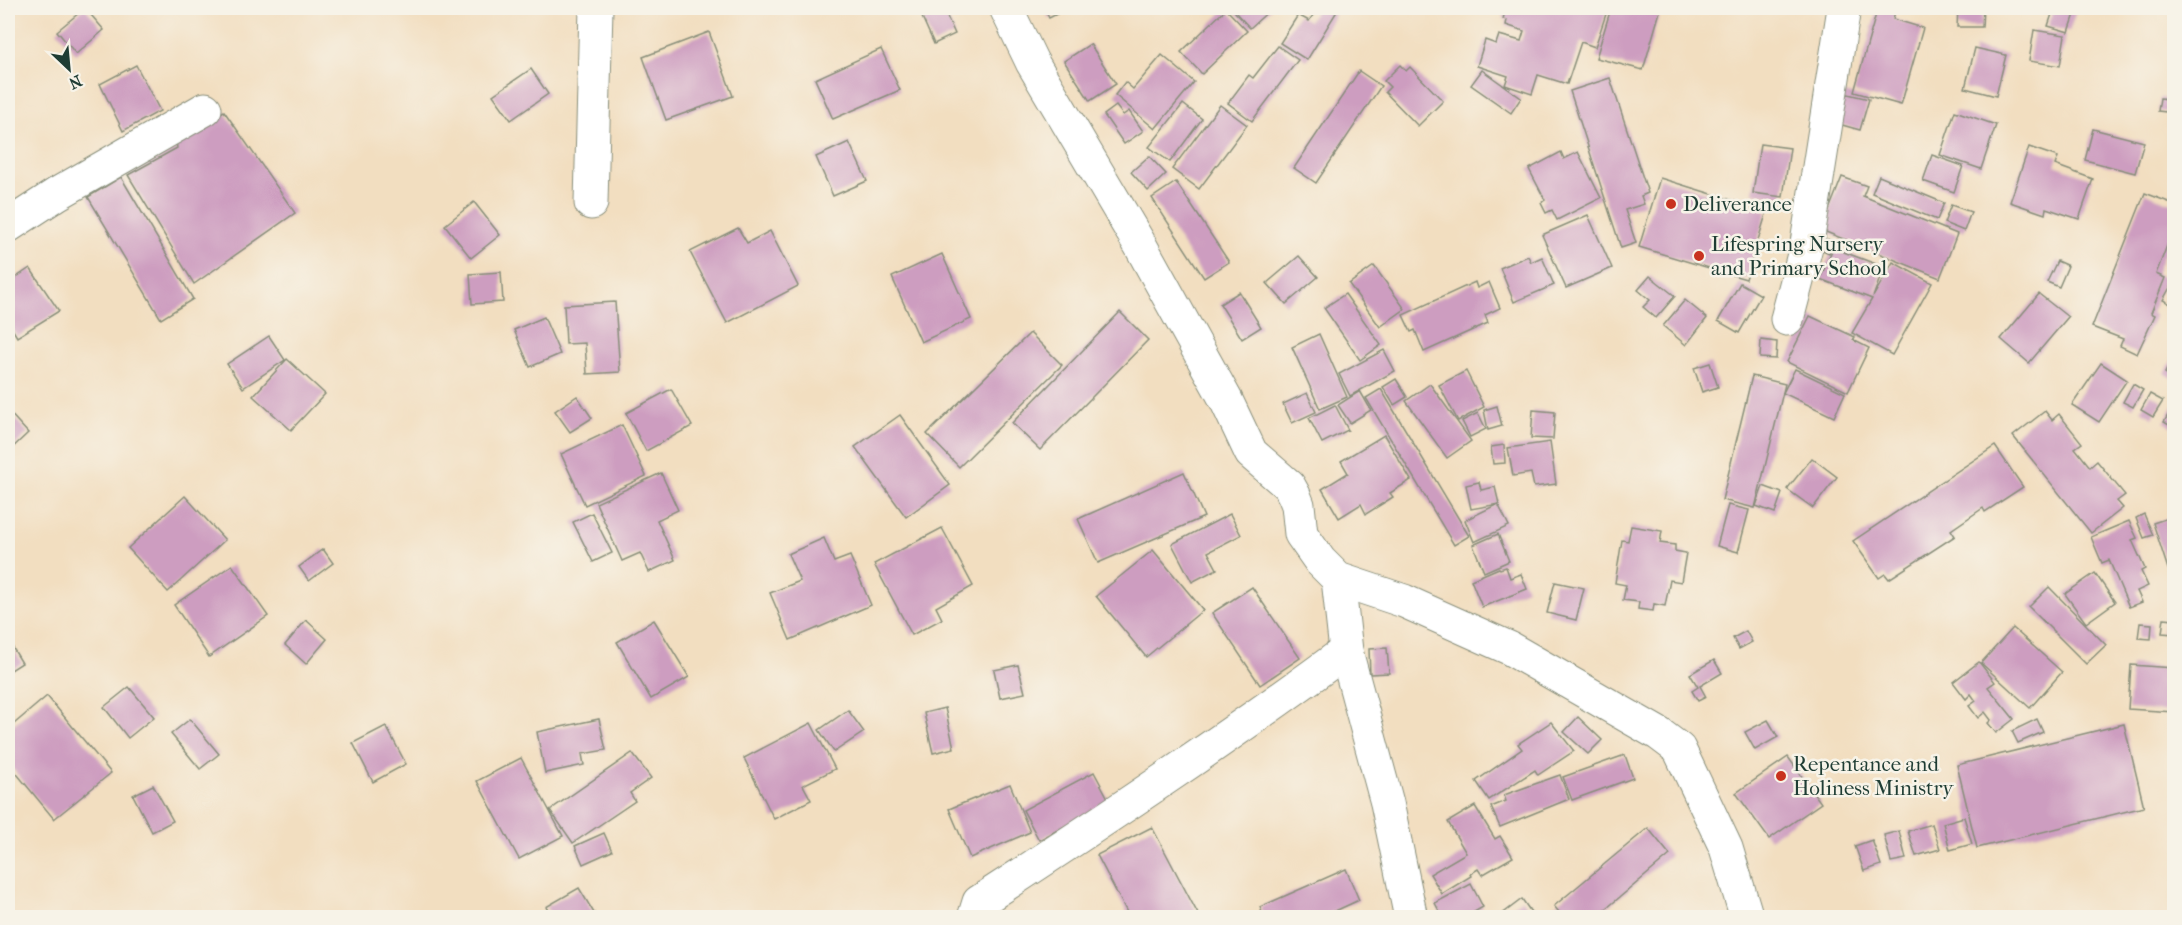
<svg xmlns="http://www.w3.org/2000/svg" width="2182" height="925" font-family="'IM FELL French Canon',serif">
<rect width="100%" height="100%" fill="#f7f3e8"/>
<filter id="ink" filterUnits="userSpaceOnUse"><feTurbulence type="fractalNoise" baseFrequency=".0167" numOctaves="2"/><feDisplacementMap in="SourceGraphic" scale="12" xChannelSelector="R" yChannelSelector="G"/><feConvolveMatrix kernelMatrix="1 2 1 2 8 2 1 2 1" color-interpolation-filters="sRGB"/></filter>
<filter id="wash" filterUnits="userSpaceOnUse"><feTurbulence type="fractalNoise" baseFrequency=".008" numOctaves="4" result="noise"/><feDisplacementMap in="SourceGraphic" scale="24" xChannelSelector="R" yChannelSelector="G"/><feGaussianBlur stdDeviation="1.35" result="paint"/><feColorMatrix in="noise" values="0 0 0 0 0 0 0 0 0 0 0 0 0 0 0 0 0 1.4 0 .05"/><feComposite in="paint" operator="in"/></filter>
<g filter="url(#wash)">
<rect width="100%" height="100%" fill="#f2dec0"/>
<g id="blocks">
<g fill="#cd9dc0">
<path d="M8,8H13L15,10L8,16Z"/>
<path d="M85,8L104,30L76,54L57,31Z"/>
<path d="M918,8H943L955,34L934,44Z"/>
<path d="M1044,8H1064L1065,10L1049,18Z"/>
<path d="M1239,8H1272L1250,28L1235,12Z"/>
<path d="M1318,8H1339L1307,60L1280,43L1298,15L1309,21Z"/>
<path d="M1506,8L1542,9L1608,8L1595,47L1581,42L1567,84L1538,75L1532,94L1505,85L1508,76L1477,66L1485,40L1496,44L1499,35L1521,41L1524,31L1506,25L1507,20L1503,19Z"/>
<path d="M1611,8H1661L1643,70L1596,58Z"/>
<path d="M1855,8H1896L1893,19L1923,28L1901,105L1854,92L1876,14Z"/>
<path d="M1958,8H1983L1982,27H1957Z"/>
<path d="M2054,8H2077L2069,32L2048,26Z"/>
<path d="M1226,9L1247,31L1202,74L1181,52Z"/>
<path d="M2034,30L2065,35L2060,66L2029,61Z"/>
<path d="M709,32L733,96L666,120L643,57Z"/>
<path d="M1090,44L1116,84L1090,101L1064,61Z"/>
<path d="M1278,46L1298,60L1252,121L1228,103L1249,75L1253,78Z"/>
<path d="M1975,48L2006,55L1996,96L1965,88Z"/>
<path d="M881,49L900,90L833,119L815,79Z"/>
<path d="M1162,55L1194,82L1155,129L1115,95L1125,82L1133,89Z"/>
<path d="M136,65L160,111L123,131L100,84Z"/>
<path d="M1400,65L1406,71L1410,67L1443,101L1418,126L1385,92L1390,87L1384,81Z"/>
<path d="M531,69L548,94L511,120L493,95Z"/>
<path d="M1482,70L1521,98L1511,113L1471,85Z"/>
<path d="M1359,71L1381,86L1316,183L1294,168Z"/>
<path d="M1610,78L1648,193L1641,196L1644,204L1625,210L1636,243L1621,248L1570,91Z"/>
<path d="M1844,93L1869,99L1860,130L1835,123Z"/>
<path d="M2160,98L2168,99L2166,112L2158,111Z"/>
<path d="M1183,104L1202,119L1170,162L1149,147Z"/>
<path d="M1220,105L1247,125L1199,189L1172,169Z"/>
<path d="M1116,106L1123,115L1129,111L1143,131L1124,144L1104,115Z"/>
<path d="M224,111L295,213L194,284L128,175L177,148L176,140Z"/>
<path d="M1955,111L1996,125L1981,169L1940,155Z"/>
<path d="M2093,129L2144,142L2135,173L2085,160Z"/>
<path d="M849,142L867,181L833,196L816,157Z"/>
<path d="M1760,144L1790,148L1783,197L1753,193Z"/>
<path d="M2029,147L2058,157L2055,165L2093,179L2079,219L2046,208L2045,214L2010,202Z"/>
<path d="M1561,152L1564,159L1578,152L1601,198L1557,220L1552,210L1546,213L1541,203L1545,200L1529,169Z"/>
<path d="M1932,155L1963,166L1954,192L1923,181Z"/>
<path d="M1149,156L1166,174L1148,191L1131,172Z"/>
<path d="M1879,176L1944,203L1937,220L1872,193Z"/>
<path d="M121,177L193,299L161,319L88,197Z"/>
<path d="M1842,177L1867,186L1863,196L1957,234L1940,278L1821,230Z"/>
<path d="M1660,178L1767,211L1746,279L1639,247Z"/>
<path d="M1176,182L1229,262L1204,278L1152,198Z"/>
<path d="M2145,193L2174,204V246L2168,243L2156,274L2165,278L2151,313L2155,315L2137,354L2120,346L2123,339L2092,327Z"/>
<path d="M474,202L500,235L471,258L445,225Z"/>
<path d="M1951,205L1971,212L1964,231L1944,223Z"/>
<path d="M1588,215L1612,268L1566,288L1542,235Z"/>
<path d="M738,228L747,243L770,231L798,286L727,323L690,252Z"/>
<path d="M1820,237L1833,241L1829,253L1816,247Z"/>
<path d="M1833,248L1884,267L1873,297L1893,262L1932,283L1892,355L1852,333L1872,299L1820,279Z"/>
<path d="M942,254L971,319L921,342L892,277Z"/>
<path d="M1299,256L1318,277L1286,304L1267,283Z"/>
<path d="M1528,256L1531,262L1542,257L1554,285L1514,302L1500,268Z"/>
<path d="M2057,261L2068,266L2059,287L2047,282Z"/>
<path d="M1374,266L1405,309L1380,327L1349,284Z"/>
<path d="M30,268L59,311L17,337L8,322V283Z"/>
<path d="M501,272L503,302L472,304L470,274Z"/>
<path d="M1650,276L1675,296L1656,318L1643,307L1650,300L1638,290Z"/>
<path d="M1475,282L1477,288L1489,282L1500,308L1485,315L1488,323L1424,352L1415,330L1411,332L1403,315Z"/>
<path d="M1740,283L1761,295L1739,333L1718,321Z"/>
<path d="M2172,284L2174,285V306L2163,300Z"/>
<path d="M1239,292L1261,327L1242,339L1220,304Z"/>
<path d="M1345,294L1381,345L1360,360L1324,308Z"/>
<path d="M2039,294L2068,317L2029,363L2001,339Z"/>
<path d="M1685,300L1707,318L1686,345L1663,326Z"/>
<path d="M615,302L620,372L587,374L585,343L566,344L564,305Z"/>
<path d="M1120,312L1148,340L1040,450L1012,423Z"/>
<path d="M1810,316L1855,337L1853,340L1869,348L1848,392L1787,362Z"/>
<path d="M544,317L560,354L530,367L514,330Z"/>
<path d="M1030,333L1062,365L959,467L927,434Z"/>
<path d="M1319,334L1347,397L1320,409L1292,347Z"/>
<path d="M269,336L285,360L243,388L227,364Z"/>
<path d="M1761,340L1777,342L1776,359L1760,358Z"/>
<path d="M1384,350L1395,371L1350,396L1339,374Z"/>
<path d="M2174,356V379L2165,373Z"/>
<path d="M287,359L325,394L291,430L253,396Z"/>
<path d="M1710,363L1718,387L1702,392L1694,368Z"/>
<path d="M2101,363L2127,380L2099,422L2072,405Z"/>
<path d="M1795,369L1845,393L1834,417L1783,393Z"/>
<path d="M1466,371L1484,407L1458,421L1439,385Z"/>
<path d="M1752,376L1785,384L1755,508L1722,500Z"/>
<path d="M1396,379L1407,397L1394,405L1383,387Z"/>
<path d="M1430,384L1471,441L1447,458L1406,401Z"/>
<path d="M2133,384L2143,390L2133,407L2123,402Z"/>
<path d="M671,389L692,426L646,451L626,413Z"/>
<path d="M1381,389L1469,536L1454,545L1366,398Z"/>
<path d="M1360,391L1371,410L1350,423L1338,405Z"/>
<path d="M1307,393L1316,412L1292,423L1283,404Z"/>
<path d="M2150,394L2163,401L2153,417L2141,410Z"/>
<path d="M577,396L592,418L570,432L555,411Z"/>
<path d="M1335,405L1348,430L1322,443L1309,418Z"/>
<path d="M2174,405V428L2164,422Z"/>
<path d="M1497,406L1502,426L1488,430L1484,410Z"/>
<path d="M1533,410L1555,412L1553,439L1531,438Z"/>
<path d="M8,411L28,433L8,452Z"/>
<path d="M2045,411L2052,420L2059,414L2082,443L2075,448L2090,467L2097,461L2125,495L2117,501L2123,508L2091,533L2013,436Z"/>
<path d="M1478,413L1486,429L1470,437L1462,421Z"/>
<path d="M900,415L950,485L906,517L855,447Z"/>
<path d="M622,425L646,476L585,505L561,454Z"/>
<path d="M1384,435L1411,480L1390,493L1393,497L1366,514L1361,504L1339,518L1322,489L1348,473L1341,461Z"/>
<path d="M1550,442L1556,484L1534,487L1531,473L1513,476L1508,448Z"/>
<path d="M1504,445L1505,463L1493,464L1491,447Z"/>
<path d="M1995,446L2023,487L1985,512L1983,508L1951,530L1955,536L1889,579L1885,574L1879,578L1853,541Z"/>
<path d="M1812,458L1837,477L1813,508L1787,489Z"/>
<path d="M1184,472L1204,517L1098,563L1078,519Z"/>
<path d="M661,473L678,510L657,520L675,560L649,572L640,553L622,561L596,503Z"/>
<path d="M1479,482L1481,490L1495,487L1499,504L1471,509L1466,485Z"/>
<path d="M1763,486L1782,493L1775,513L1756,506Z"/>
<path d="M185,496L225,540L168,592L128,548Z"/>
<path d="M1498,504L1509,526L1474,542L1465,520Z"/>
<path d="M1728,505L1749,510L1738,552L1717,546Z"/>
<path d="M592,513L612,553L593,562L573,522Z"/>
<path d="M1230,514L1241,535L1208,552L1217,569L1192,582L1172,544Z"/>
<path d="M2144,514L2153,535L2144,538L2136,518Z"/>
<path d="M2174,516V566L2168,569L2153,523Z"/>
<path d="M2129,521L2137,538L2132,540L2145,569L2141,571L2148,586L2137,591L2142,602L2129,607L2109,560L2102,563L2091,537Z"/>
<path d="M1631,526L1662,531L1660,543L1675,545V551L1686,553L1681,582L1670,580L1665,606L1654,604L1653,611L1638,609L1639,602L1623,600L1626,585L1615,583L1622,540L1628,541Z"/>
<path d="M942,528L973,586L936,607L942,619L912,635L874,564Z"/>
<path d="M1498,534L1509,561L1484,572L1473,545Z"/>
<path d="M824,538L834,562L850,556L871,605L790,640L770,593L800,581L788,554Z"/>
<path d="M323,549L333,563L309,581L299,567Z"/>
<path d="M1153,550L1203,610L1146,657L1096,596Z"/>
<path d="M232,565L268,616L209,657L174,605Z"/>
<path d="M1506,567L1510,578L1521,574L1527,589L1482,607L1471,580L1499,568L1500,569Z"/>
<path d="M2095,573L2115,602L2086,623L2065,594Z"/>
<path d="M1555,582L1584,588L1576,620L1547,613Z"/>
<path d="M1252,587L1300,658L1260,685L1212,613Z"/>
<path d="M2049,587L2106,645L2086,664L2029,607Z"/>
<path d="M2164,618L2174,619V634L2162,633Z"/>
<path d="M306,620L327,639L306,664L285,645Z"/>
<path d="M654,620L689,677L651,699L617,642Z"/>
<path d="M2140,623L2152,624L2151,639L2138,638Z"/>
<path d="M2013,628L2062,672L2030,708L1981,663Z"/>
<path d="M1746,631L1752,642L1739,649L1733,638Z"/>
<path d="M8,640L22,663L8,672Z"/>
<path d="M1387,648L1389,673L1370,674L1369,649Z"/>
<path d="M1714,660L1722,673L1700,686L1706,697L1698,701L1692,691L1698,687L1690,674Z"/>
<path d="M1979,662L1995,682L1988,687L2014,719L1996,733L1988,723L1991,720L1985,712L1978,718L1969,706L1976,701L1971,694L1966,699L1953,682Z"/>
<path d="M1018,665L1025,693L1000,698L994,670Z"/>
<path d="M2131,665L2174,668V712L2128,709Z"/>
<path d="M129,687L154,717L128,738L104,707Z"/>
<path d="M47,696L111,773L54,819L8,763V729Z"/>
<path d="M945,708L954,748L933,753L924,713Z"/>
<path d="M848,710L864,732L834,752L819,730Z"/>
<path d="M1578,717L1602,740L1588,754L1564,732Z"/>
<path d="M190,719L219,754L200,769L171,734Z"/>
<path d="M599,719L606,750L582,754L584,765L545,773L537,732Z"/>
<path d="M2037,719L2043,732L2018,743L2012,731Z"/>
<path d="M1768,720L1778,737L1755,750L1745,732Z"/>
<path d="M1551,722L1574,751L1538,775L1535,770L1489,800L1476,781L1522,749L1518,744Z"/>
<path d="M811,723L835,769L803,785L811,800L774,819L744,758Z"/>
<path d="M2124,724L2144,807L1977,848L1957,765Z"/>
<path d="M386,726L406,764L373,782L353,743Z"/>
<path d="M632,753L651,778L630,793L635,801L573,843L550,810Z"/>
<path d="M1625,755L1633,778L1572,800L1563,777Z"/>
<path d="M1788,757L1821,803L1769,839L1736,793Z"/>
<path d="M521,758L563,836L519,859L477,781Z"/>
<path d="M1094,772L1110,802L1039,840L1023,810Z"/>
<path d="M1560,775L1569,799L1500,827L1491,807L1506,801L1504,795Z"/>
<path d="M1010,784L1030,832L970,858L949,809Z"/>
<path d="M153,785L173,821L152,832L133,795Z"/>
<path d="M1475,806L1495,839L1500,836L1513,857L1482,875L1478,869L1470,874L1471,876L1442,894L1430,874L1466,853L1448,822Z"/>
<path d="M1964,817L1972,844L1950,850L1943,823Z"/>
<path d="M1932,824L1940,849L1916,856L1908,831Z"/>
<path d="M1152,827L1200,918H1130L1097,855Z"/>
<path d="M1648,828L1670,855L1595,918H1564L1554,906Z"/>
<path d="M1899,831L1906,859L1891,862L1884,835Z"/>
<path d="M604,833L612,851L583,864L575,846Z"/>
<path d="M1872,840L1881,865L1864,871L1855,846Z"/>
<path d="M1346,869L1359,900L1320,918H1264L1260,907Z"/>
<path d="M1471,884L1483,907L1464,918H1443L1435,903Z"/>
<path d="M579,888L597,918H553L546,907Z"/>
<path d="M1522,899L1535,918H1497Z"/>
</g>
</g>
</g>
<g filter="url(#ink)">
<use href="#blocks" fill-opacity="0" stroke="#888e7a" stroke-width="1.5"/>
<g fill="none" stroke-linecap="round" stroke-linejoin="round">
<defs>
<g id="street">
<path d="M1006,8L1032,62L1139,243L1226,400L1251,453L1289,486L1294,495L1298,505L1301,534L1320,561L1338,579L1404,601L1509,648L1659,734L1679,749L1726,848L1747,918"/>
<path d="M591,203L596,8"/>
<path d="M8,226L57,194L205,109"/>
<path d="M1787,319L1807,243L1844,8"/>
<path d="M1338,579L1346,651L1387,803L1411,918"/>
<path d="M974,918L979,902C1103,821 1227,739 1346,651"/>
</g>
</defs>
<use href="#street" stroke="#888e7a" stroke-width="35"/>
<use href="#street" stroke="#fff" stroke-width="33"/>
</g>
</g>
<g fill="#c8321e" stroke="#f7f3e8" stroke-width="2">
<circle cx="1671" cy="204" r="6"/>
<circle cx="1699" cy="256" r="6"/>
<circle cx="1781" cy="776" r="6"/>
</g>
<g text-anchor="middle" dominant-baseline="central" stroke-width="5" stroke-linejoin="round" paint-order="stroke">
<g font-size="21" fill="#1f3d34" stroke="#f7f3e8" text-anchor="start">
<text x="1683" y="204">Deliverance</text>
<text x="1711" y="244">Lifespring Nursery<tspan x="1711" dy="24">and Primary School</tspan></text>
<text x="1793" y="764">Repentance and<tspan x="1793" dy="24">Holiness Ministry</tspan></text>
</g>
</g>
<rect width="2182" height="925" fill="none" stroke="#f7f3e8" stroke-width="30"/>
<g transform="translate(69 69) rotate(154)" stroke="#f7f3e8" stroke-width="4.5" paint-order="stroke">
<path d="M0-4.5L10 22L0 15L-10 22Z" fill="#1f3d34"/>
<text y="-9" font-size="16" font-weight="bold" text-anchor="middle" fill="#1f3d34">N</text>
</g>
</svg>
